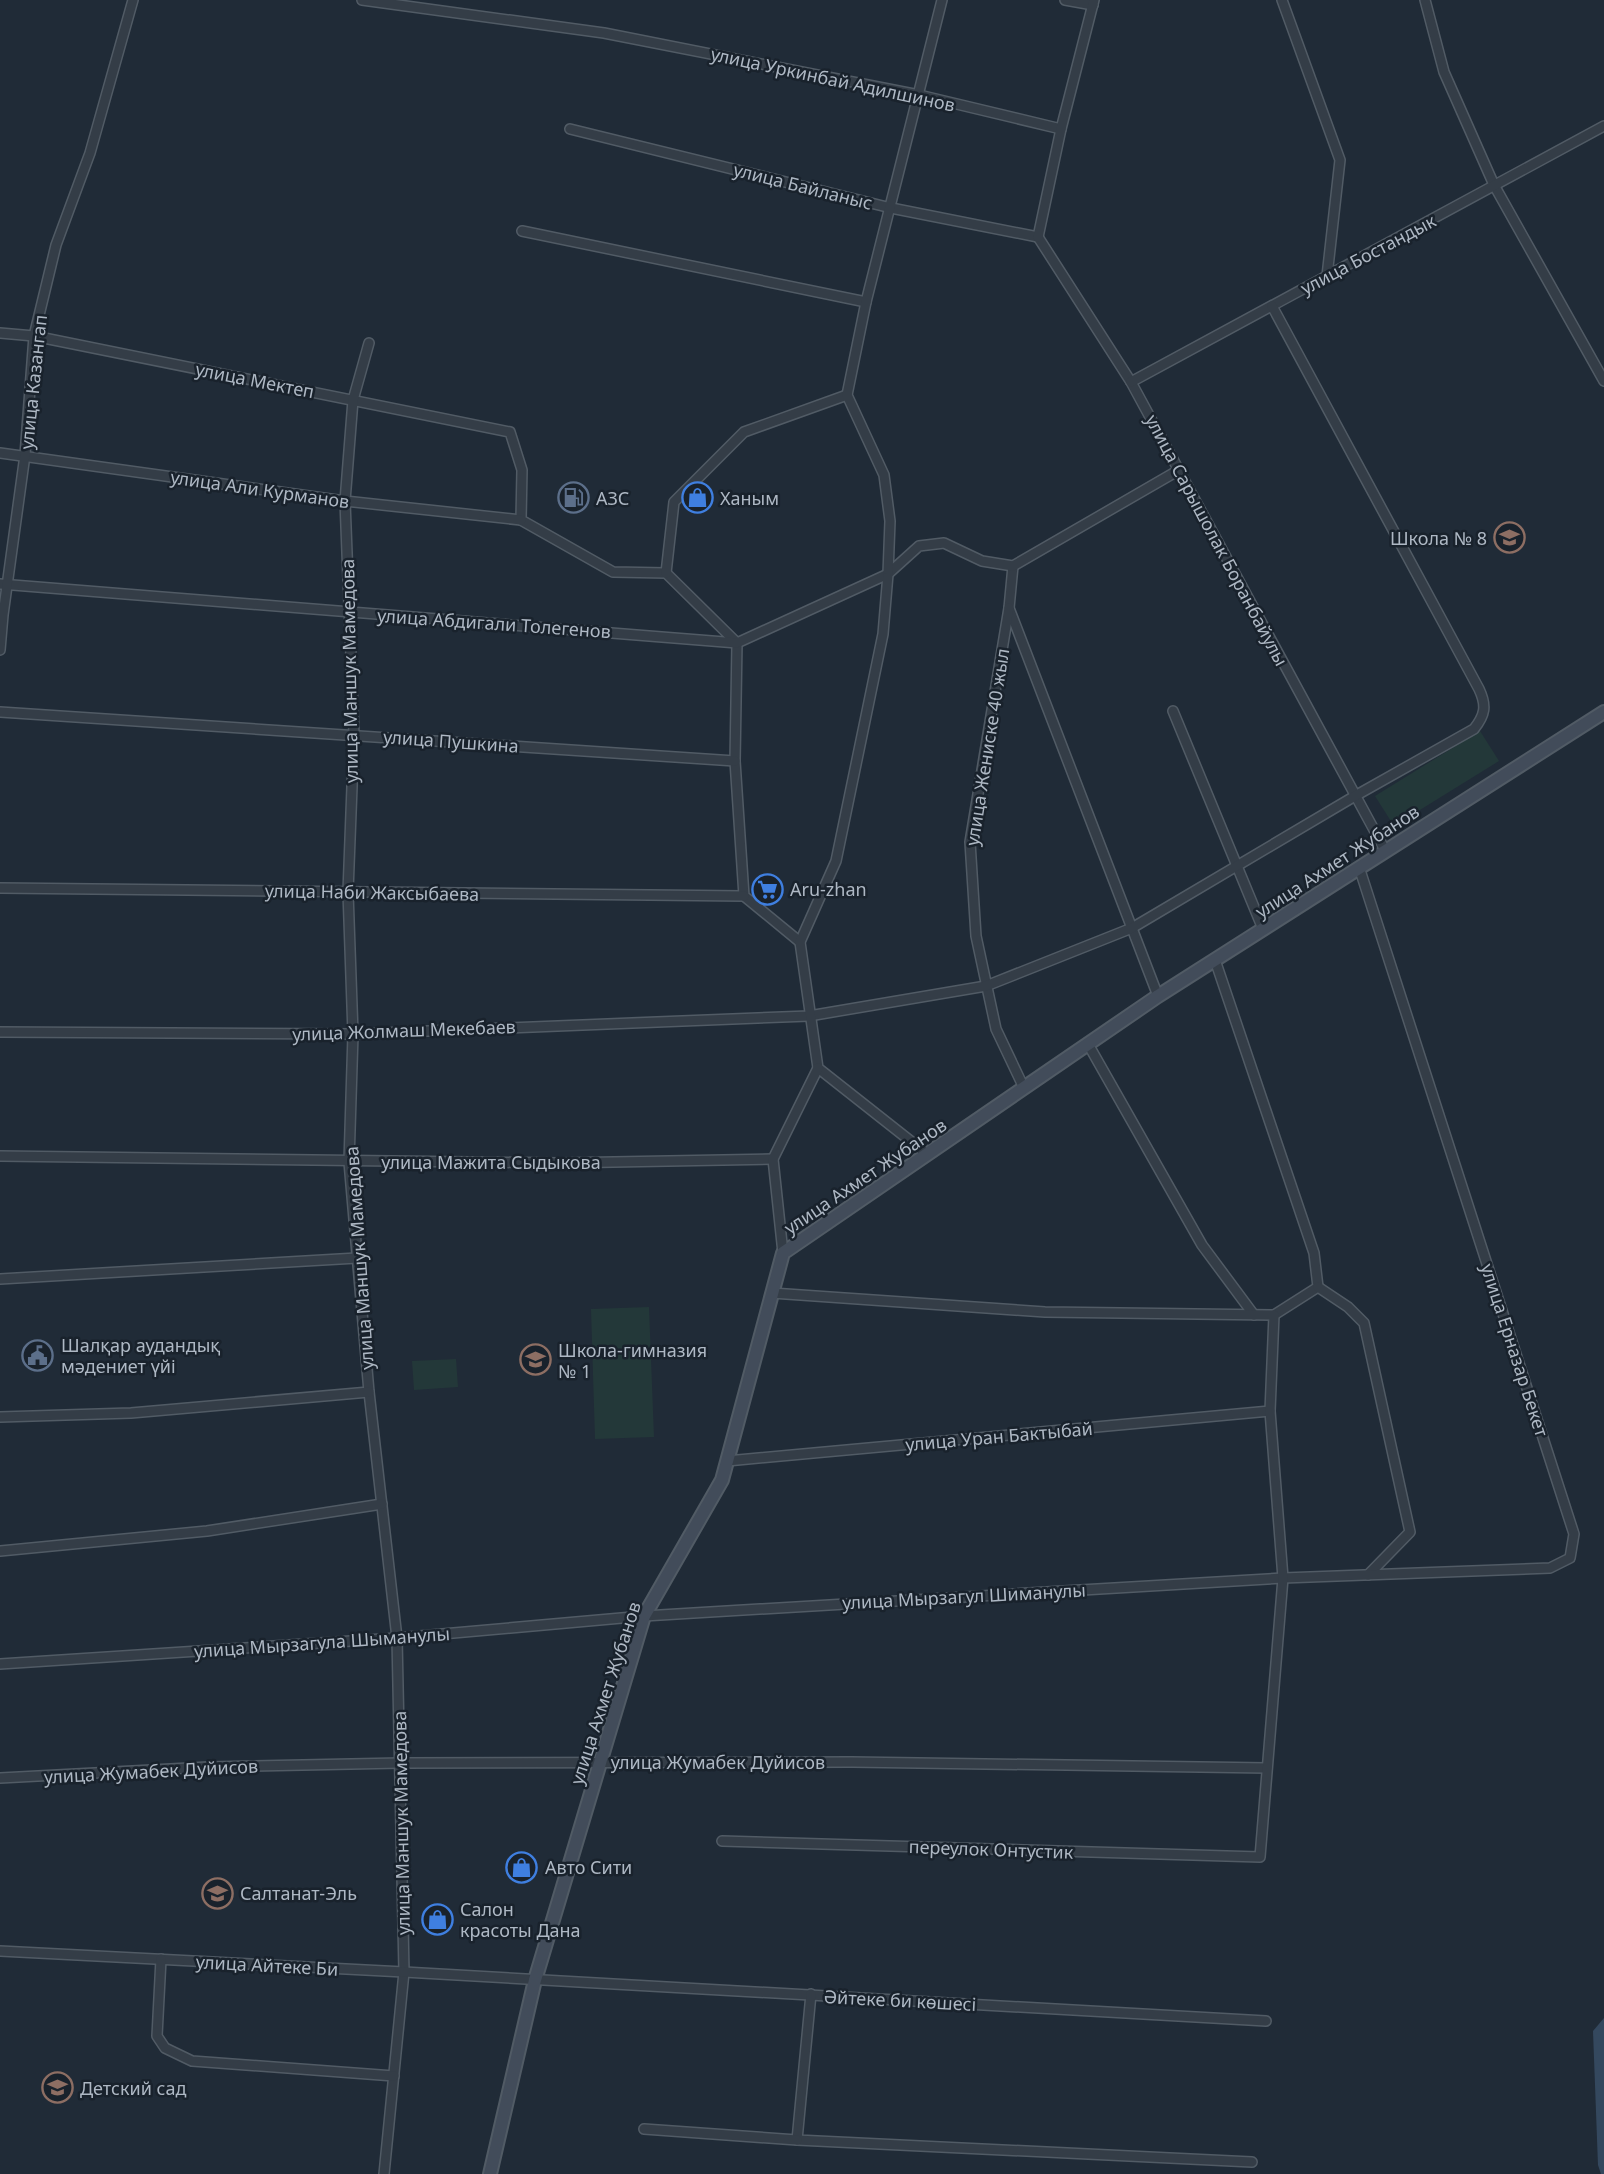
<svg xmlns="http://www.w3.org/2000/svg" width="1604" height="2174" font-family="'Noto Sans',sans-serif">
<rect width="100%" height="100%" fill="#202b37"/>
<g fill="#233839">
<path d="M1480,731L1499,761L1394,826L1375,796Z"/>
<path d="M649,1307L654,1437L595,1439L591,1309Z"/>
<path d="M456,1359L458,1387L414,1390L412,1361Z"/>
</g>
<path fill="#34485e" d="M1604,2018V2174H1601L1598,2165L1593,2031Z"/>
<g fill="none" stroke-linecap="round" stroke-linejoin="round">
<defs>
<g id="street">
<path d="M362,0L604,33L919,95L1061,129"/>
<path d="M1065,0L1093,5"/>
<path d="M1282,0L1340,160L1327,276"/>
<path d="M1425,0L1444,72L1494,185L1604,381"/>
<path d="M570,129L891,208L1038,237"/>
<path d="M522,231L866,302"/>
<path d="M1038,237L1131,382L1385,850"/>
<path d="M1038,237L1061,129L1094,0"/>
<path d="M0,333L34,336L510,432L522,470L521,520L613,572L666,573L737,643L735,761L744,896L800,942"/>
<path d="M369,343L353,400L345,501L354,734L348,892L353,1034L349,1162L369,1392L397,1638L404,1972L384,2174"/>
<path d="M1131,382L1604,126"/>
<path d="M0,453L345,501L521,520"/>
<path d="M1013,566L1009,608L1158,996"/>
<path d="M666,573L674,502L744,432L847,395"/>
<path d="M0,584L737,643L888,574L919,546L944,543L982,561L1013,566L1179,470"/>
<path d="M1009,608L970,842L976,936L996,1029L1024,1088"/>
<path d="M0,650L3,615L25,455L34,336L56,245L90,153L133,0"/>
<path d="M1173,711L1263,929"/>
<path d="M0,712L735,761"/>
<path d="M0,888L744,896"/>
<path d="M1215,960L1314,1253L1318,1287L1274,1315"/>
<path d="M0,1032L353,1034L809,1016L986,986L1132,928L1355,796L1474,729C1485,715 1487,706 1479,689L1272,306"/>
<path d="M1088,1044L1202,1245L1254,1315"/>
<path d="M927,1154L818,1068L800,942L836,861L883,634L888,574L890,521L884,475L847,395L866,302L942,0"/>
<path d="M0,1156L559,1163L773,1159"/>
<path d="M783,1253L773,1159L818,1068"/>
<path d="M0,1279L357,1258"/>
<path d="M1318,1287L1348,1307L1364,1323L1410,1532L1368,1575"/>
<path d="M0,1417L131,1413L369,1392"/>
<path d="M727,1461L1270,1411"/>
<path d="M0,1551L207,1531L382,1504"/>
<path d="M0,1664L397,1638L644,1616L1283,1578L1550,1568L1570,1558L1574,1534L1359,867"/>
<path d="M0,1778L208,1767L400,1763L852,1762L1267,1768"/>
<path d="M722,1841L1260,1857L1283,1578L1270,1411L1274,1315L1045,1312L772,1293"/>
<path d="M0,1951L404,1972L1266,2021"/>
<path d="M161,1959L157,2036L165,2048L192,2061L394,2076"/>
<path d="M811,1994L797,2140L1252,2162"/>
<path d="M644,2129L797,2140"/>
</g>
<path id="secondary" d="M490,2174L535,1980L644,1616L722,1480L783,1253L1158,996L1604,712"/>
</defs>
<use href="#street" stroke="#515b65" stroke-width="12"/>
<use href="#secondary" stroke="#515b65" stroke-width="16"/>
<use href="#street" stroke="#343d47" stroke-width="9"/>
<use href="#secondary" stroke="#424c5a" stroke-width="12"/>
</g>
<defs>
<symbol id="fuel-ring" viewBox="-11 -11 22 22"><circle r="9.5" fill="#19222c" stroke="#5c6f8a" stroke-width="1.5"/><path d="M-5.5-6h7V0h2V4h1.3V-2.5L3-4.5l.8-.8L6-3V5H2.5V1h-1V6h-7ZM-4.2-4.7v3.2H.2V-4.7Z" fill="#5c6f8a"/></symbol>
<symbol id="shop-ring" viewBox="-11 -11 22 22"><circle r="9.5" fill="#19222c" stroke="#3f7fe0" stroke-width="1.5"/><path d="M-5-2.5h2.3a2.7 3.5 0 0 1 5.4 0H5L5.5 6h-11ZM-1.5-2.5h3a1.5 2.3 0 0 0-3 0Z" fill="#3f7fe0"/></symbol>
<symbol id="school-ring" viewBox="-11 -11 22 22"><circle r="9.5" fill="#19222c" stroke="#8d6e63" stroke-width="1.5"/><path d="M0-5L7-2L0 1L-7-2ZM-4 1L0 2.5L4 1V4Q0 6-4 4Z" fill="#8d6e63"/></symbol>
<symbol id="supermarket-ring" viewBox="-11 -11 22 22"><circle r="9.5" fill="#19222c" stroke="#3f7fe0" stroke-width="1.5"/><path d="M-6-5.5h2.5l.6 2H6L4.5 2H-2.5L-4.4-4H-6ZM-1.5 3.2a1.3 1.3 0 1 0 .1 0ZM3 3.2a1.3 1.3 0 1 0 .1 0Z" fill="#3f7fe0"/></symbol>
<symbol id="civic-ring" viewBox="-11 -11 22 22"><circle r="9.5" fill="#19222c" stroke="#5c6f8a" stroke-width="1.5"/><path d="M-.6-6.5H3V-4.5H.6V-3L4-1V1h2V6H-6V1h2V-1L-.6-3ZM-1.2 2.5V6h2.4V2.5Z" fill="#5c6f8a"/></symbol>
</defs>
<g fill-rule="evenodd">
<use href="#fuel-ring" x="556" y="480" width="35" height="35"/>
<use href="#shop-ring" x="680" y="480" width="35" height="35"/>
<use href="#school-ring" x="1492" y="520" width="35" height="35"/>
<use href="#supermarket-ring" x="750" y="872" width="35" height="35"/>
<use href="#civic-ring" x="20" y="1338" width="35" height="35"/>
<use href="#school-ring" x="518" y="1342" width="35" height="35"/>
<use href="#shop-ring" x="504" y="1850" width="35" height="35"/>
<use href="#school-ring" x="200" y="1876" width="35" height="35"/>
<use href="#shop-ring" x="420" y="1902" width="35" height="35"/>
<use href="#school-ring" x="40" y="2070" width="35" height="35"/>
</g>
<g text-anchor="middle" dominant-baseline="central" stroke-width="5" stroke-linejoin="round" paint-order="stroke">
<g font-size="18" fill="#aeb8c4" stroke="#19222c">
<text transform="translate(833 79) rotate(12)">улица Уркинбай Адилшинов</text>
<text transform="translate(803 186) rotate(14)">улица Байланыс</text>
<text transform="translate(1368 254) rotate(-28)">улица Бостандык</text>
<text transform="translate(255 380) rotate(11)">улица Мектеп</text>
<text transform="translate(33 382) rotate(-84)">улица Казангап</text>
<text transform="translate(260 489) rotate(8)">улица Али Курманов</text>
<text transform="translate(1217 540) rotate(62)">улица Сарышолак Боранбайулы</text>
<text transform="translate(494 623) rotate(4)">улица Абдигали Толегенов</text>
<text transform="translate(349 671) rotate(-91)">улица Маншук Мамедова</text>
<text transform="translate(451 741) rotate(4)">улица Пушкина</text>
<text transform="translate(987 747) rotate(-81)">улица Жениске 40 жыл</text>
<text transform="translate(1337 861) rotate(-33)">улица Ахмет Жубанов</text>
<text transform="translate(372 892) rotate(1)">улица Наби Жаксыбаева</text>
<text transform="translate(404 1030) rotate(-2)">улица Жолмаш Мекебаев</text>
<text x="491" y="1162">улица Мажита Сыдыкова</text>
<text transform="translate(865 1176) rotate(-34)">улица Ахмет Жубанов</text>
<text transform="translate(359 1258) rotate(-94)">улица Маншук Мамедова</text>
<text transform="translate(1515 1350) rotate(72)">улица Ерназар Бекет</text>
<text transform="translate(999 1436) rotate(-5)">улица Уран Бактыбай</text>
<text transform="translate(964 1596) rotate(-3)">улица Мырзагул Шиманулы</text>
<text transform="translate(322 1642) rotate(-4)">улица Мырзагула Шыманулы</text>
<text transform="translate(605 1693) rotate(-72)">улица Ахмет Жубанов</text>
<text x="718" y="1762">улица Жумабек Дуйисов</text>
<text transform="translate(151 1771) rotate(-3)">улица Жумабек Дуйисов</text>
<text transform="translate(401 1823) rotate(-91)">улица Маншук Мамедова</text>
<text transform="translate(991 1849) rotate(2)">переулок Онтустик</text>
<text transform="translate(267 1965) rotate(3)">улица Айтеке Би</text>
<text transform="translate(900 2000) rotate(3)">Әйтеке би көшесі</text>
</g>
<g font-size="18" fill="#aeb8c4" stroke="#19222c" text-anchor="start">
<text x="596" y="498">АЗС</text>
<text x="720" y="498">Ханым</text>
<text x="1487" y="538" text-anchor="end">Школа № 8</text>
<text x="790" y="889">Aru-zhan</text>
<text x="61" y="1345">Шалқар аудандық<tspan x="61" dy="21">мәдениет үйі</tspan></text>
<text x="558" y="1350">Школа-гимназия<tspan x="558" dy="21">№ 1</tspan></text>
<text x="545" y="1867">Авто Сити</text>
<text x="240" y="1893">Салтанат-Эль</text>
<text x="460" y="1909">Салон<tspan x="460" dy="21">красоты Дана</tspan></text>
<text x="80" y="2088">Детский сад</text>
</g>
</g>
</svg>
